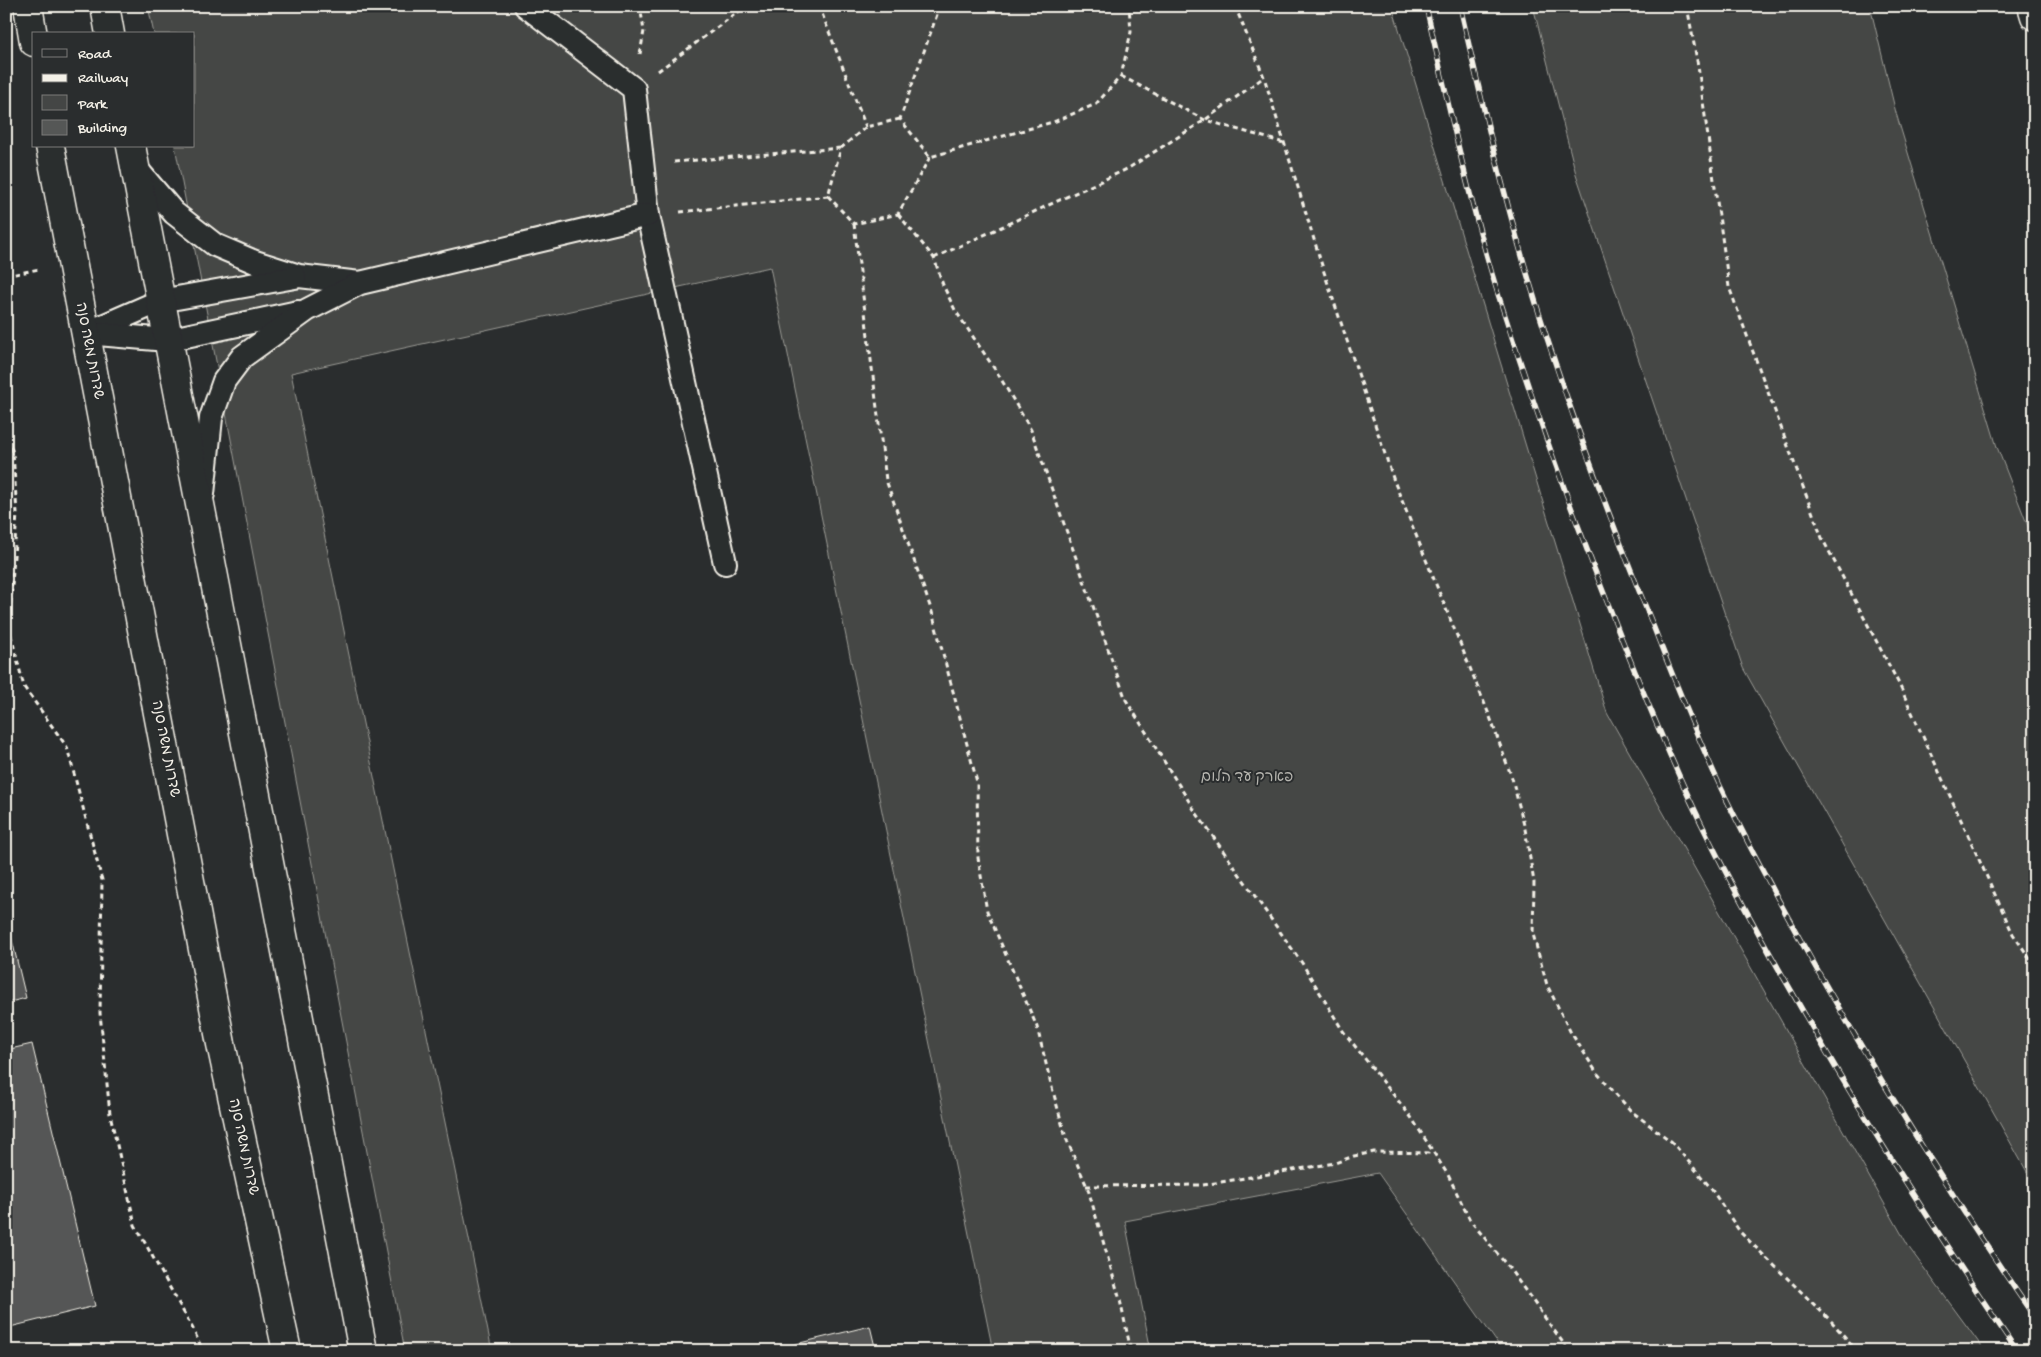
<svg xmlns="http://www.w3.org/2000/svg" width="2041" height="1357" font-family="'Gochi Hand','Playpen Sans Hebrew',sans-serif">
<rect width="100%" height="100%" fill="#2a2d2e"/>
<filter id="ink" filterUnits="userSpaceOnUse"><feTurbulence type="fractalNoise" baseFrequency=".02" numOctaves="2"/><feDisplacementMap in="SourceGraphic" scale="10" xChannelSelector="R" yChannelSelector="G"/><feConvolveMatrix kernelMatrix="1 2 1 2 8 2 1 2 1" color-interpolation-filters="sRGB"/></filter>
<g filter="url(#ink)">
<g fill="#444645" stroke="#9c9c96">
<path d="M148,6H1392L1607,713L1910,1249L1985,1351H1503L1378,1173L1125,1221L1151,1351H993L770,267L291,373L492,1351H405L175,146H194V34H154Z"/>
<path d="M1533,6H1870L1896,113L1997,447L2035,544V1186L1743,668L1576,174Z"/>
</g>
<g fill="#555756" stroke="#f4f1e8">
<path d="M6,915L26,998L6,1003Z"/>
<path d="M32,1044L95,1306L6,1328V1050Z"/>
<path d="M870,1326L876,1351H767Z"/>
</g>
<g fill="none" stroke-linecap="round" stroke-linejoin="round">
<defs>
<g id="service">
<path d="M526,6L634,89L648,215L725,563"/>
<path d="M135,167L174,213L215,245L255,262L299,276L360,283"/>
<path d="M89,332L160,301L295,277"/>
<path d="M86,333L167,340L298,312"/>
<path d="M203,494L211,418L224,381L242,357L307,310L360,283L648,215"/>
</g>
<g id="secondary">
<path d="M28,6L34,42"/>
<path d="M105,6L110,34"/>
<path d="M50,146L221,1044L287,1351"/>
<path d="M131,146L363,1351"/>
</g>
<path id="trunk" d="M2032,6L2035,16"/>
</defs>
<use href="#service" stroke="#f4f1e8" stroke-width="26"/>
<use href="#secondary" stroke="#f4f1e8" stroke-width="31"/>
<use href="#trunk" stroke="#f4f1e8" stroke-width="31"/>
<g stroke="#f4f1e8" stroke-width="3" stroke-dasharray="5 4" stroke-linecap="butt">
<path d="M819,6L866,127"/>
<path d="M940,6L900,119L930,157L1056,121L1096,104L1121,76L1131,32L1129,6"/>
<path d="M1235,6L1264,77L1324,272L1394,481L1490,717L1512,778L1525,829L1534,882L1533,934L1547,985L1570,1031L1597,1073L1631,1111L1672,1142L1710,1187L1740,1232L1832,1322L1857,1351"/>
<path d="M1687,6L1698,66L1729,287L1822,538L1899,684L2013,934L2035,966"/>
<path d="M640,54L644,31L640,6"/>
<path d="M658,71L746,6"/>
<path d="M1121,76L1205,120L1284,143"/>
<path d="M900,119L866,127L841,148L828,196L854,224L898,214L930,157"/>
<path d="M674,162L841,148"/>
<path d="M680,212L828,196"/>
<path d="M898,214L934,258L943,285L955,310L998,374L1031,430L1126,700L1195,811L1302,963L1343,1031L1411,1117L1448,1175L1470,1220L1509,1268L1569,1351"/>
<path d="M854,224L886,480L932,612L977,782L978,858L987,911L1037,1027L1051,1084L1066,1138L1088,1189L1120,1300L1131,1351"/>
<path d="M934,258L1127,169L1205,120L1264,77"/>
<path d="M6,276L39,269"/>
<path d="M6,439L13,452L17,514L9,627L24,687L67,747L102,880L100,1013L110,1114L135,1225L193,1329L203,1351"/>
<path d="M1086,1186L1203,1185L1335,1163L1354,1156L1374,1152L1435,1153"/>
</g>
<use href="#service" stroke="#2a2d2e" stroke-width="22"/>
<use href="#secondary" stroke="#2a2d2e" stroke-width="28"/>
<use href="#trunk" stroke="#2a2d2e" stroke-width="28"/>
<defs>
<g id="rail">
<path d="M1426,6C1448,103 1469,200 1498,294C1535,410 1576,525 1621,637C1643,692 1666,748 1691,802C1721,866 1756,930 1792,992C1861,1115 1937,1234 2017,1351"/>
<path d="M1460,6C1481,98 1502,190 1529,280C1564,398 1608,514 1654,628C1675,682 1697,736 1721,788C1750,849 1783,909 1816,968C1884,1088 1957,1205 2035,1318"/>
</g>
</defs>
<use href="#rail" stroke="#f4f1e8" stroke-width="5.5"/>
<use href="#rail" stroke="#2a2d2e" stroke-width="4" stroke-dasharray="11" stroke-linecap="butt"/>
</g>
</g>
<g text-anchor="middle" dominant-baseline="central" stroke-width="4" stroke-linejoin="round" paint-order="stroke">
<g font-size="15" fill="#f4f1e8" stroke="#2a2d2e">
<text transform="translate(89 351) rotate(79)">שדרות משה סנה</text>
<text transform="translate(165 749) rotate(79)">שדרות משה סנה</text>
<text transform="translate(243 1147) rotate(78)">שדרות משה סנה</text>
</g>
<g font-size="15" fill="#b6b5af" stroke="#2a2d2e">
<text x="1247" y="778">פארק עד הלום</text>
</g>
</g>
<rect width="2041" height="1357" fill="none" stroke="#2a2d2e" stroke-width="25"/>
<rect x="12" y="12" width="2016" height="1332" fill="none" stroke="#f4f1e8" stroke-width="2" filter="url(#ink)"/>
<rect x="32" y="32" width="162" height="115" fill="#2a2d2e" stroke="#7b7b78"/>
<rect x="42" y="49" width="25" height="8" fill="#2a2d2e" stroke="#7b7b78"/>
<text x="78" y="58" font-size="15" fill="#f4f1e8">Road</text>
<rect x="42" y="74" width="25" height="8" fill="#f4f1e8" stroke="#7b7b78"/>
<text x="78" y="82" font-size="15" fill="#f4f1e8">Railway</text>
<rect x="42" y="95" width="25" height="15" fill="#444645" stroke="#7b7b78"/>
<text x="78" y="108" font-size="15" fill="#f4f1e8">Park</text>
<rect x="42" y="120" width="25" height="15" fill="#555756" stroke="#7b7b78"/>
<text x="78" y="132" font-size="15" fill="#f4f1e8">Building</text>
</svg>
